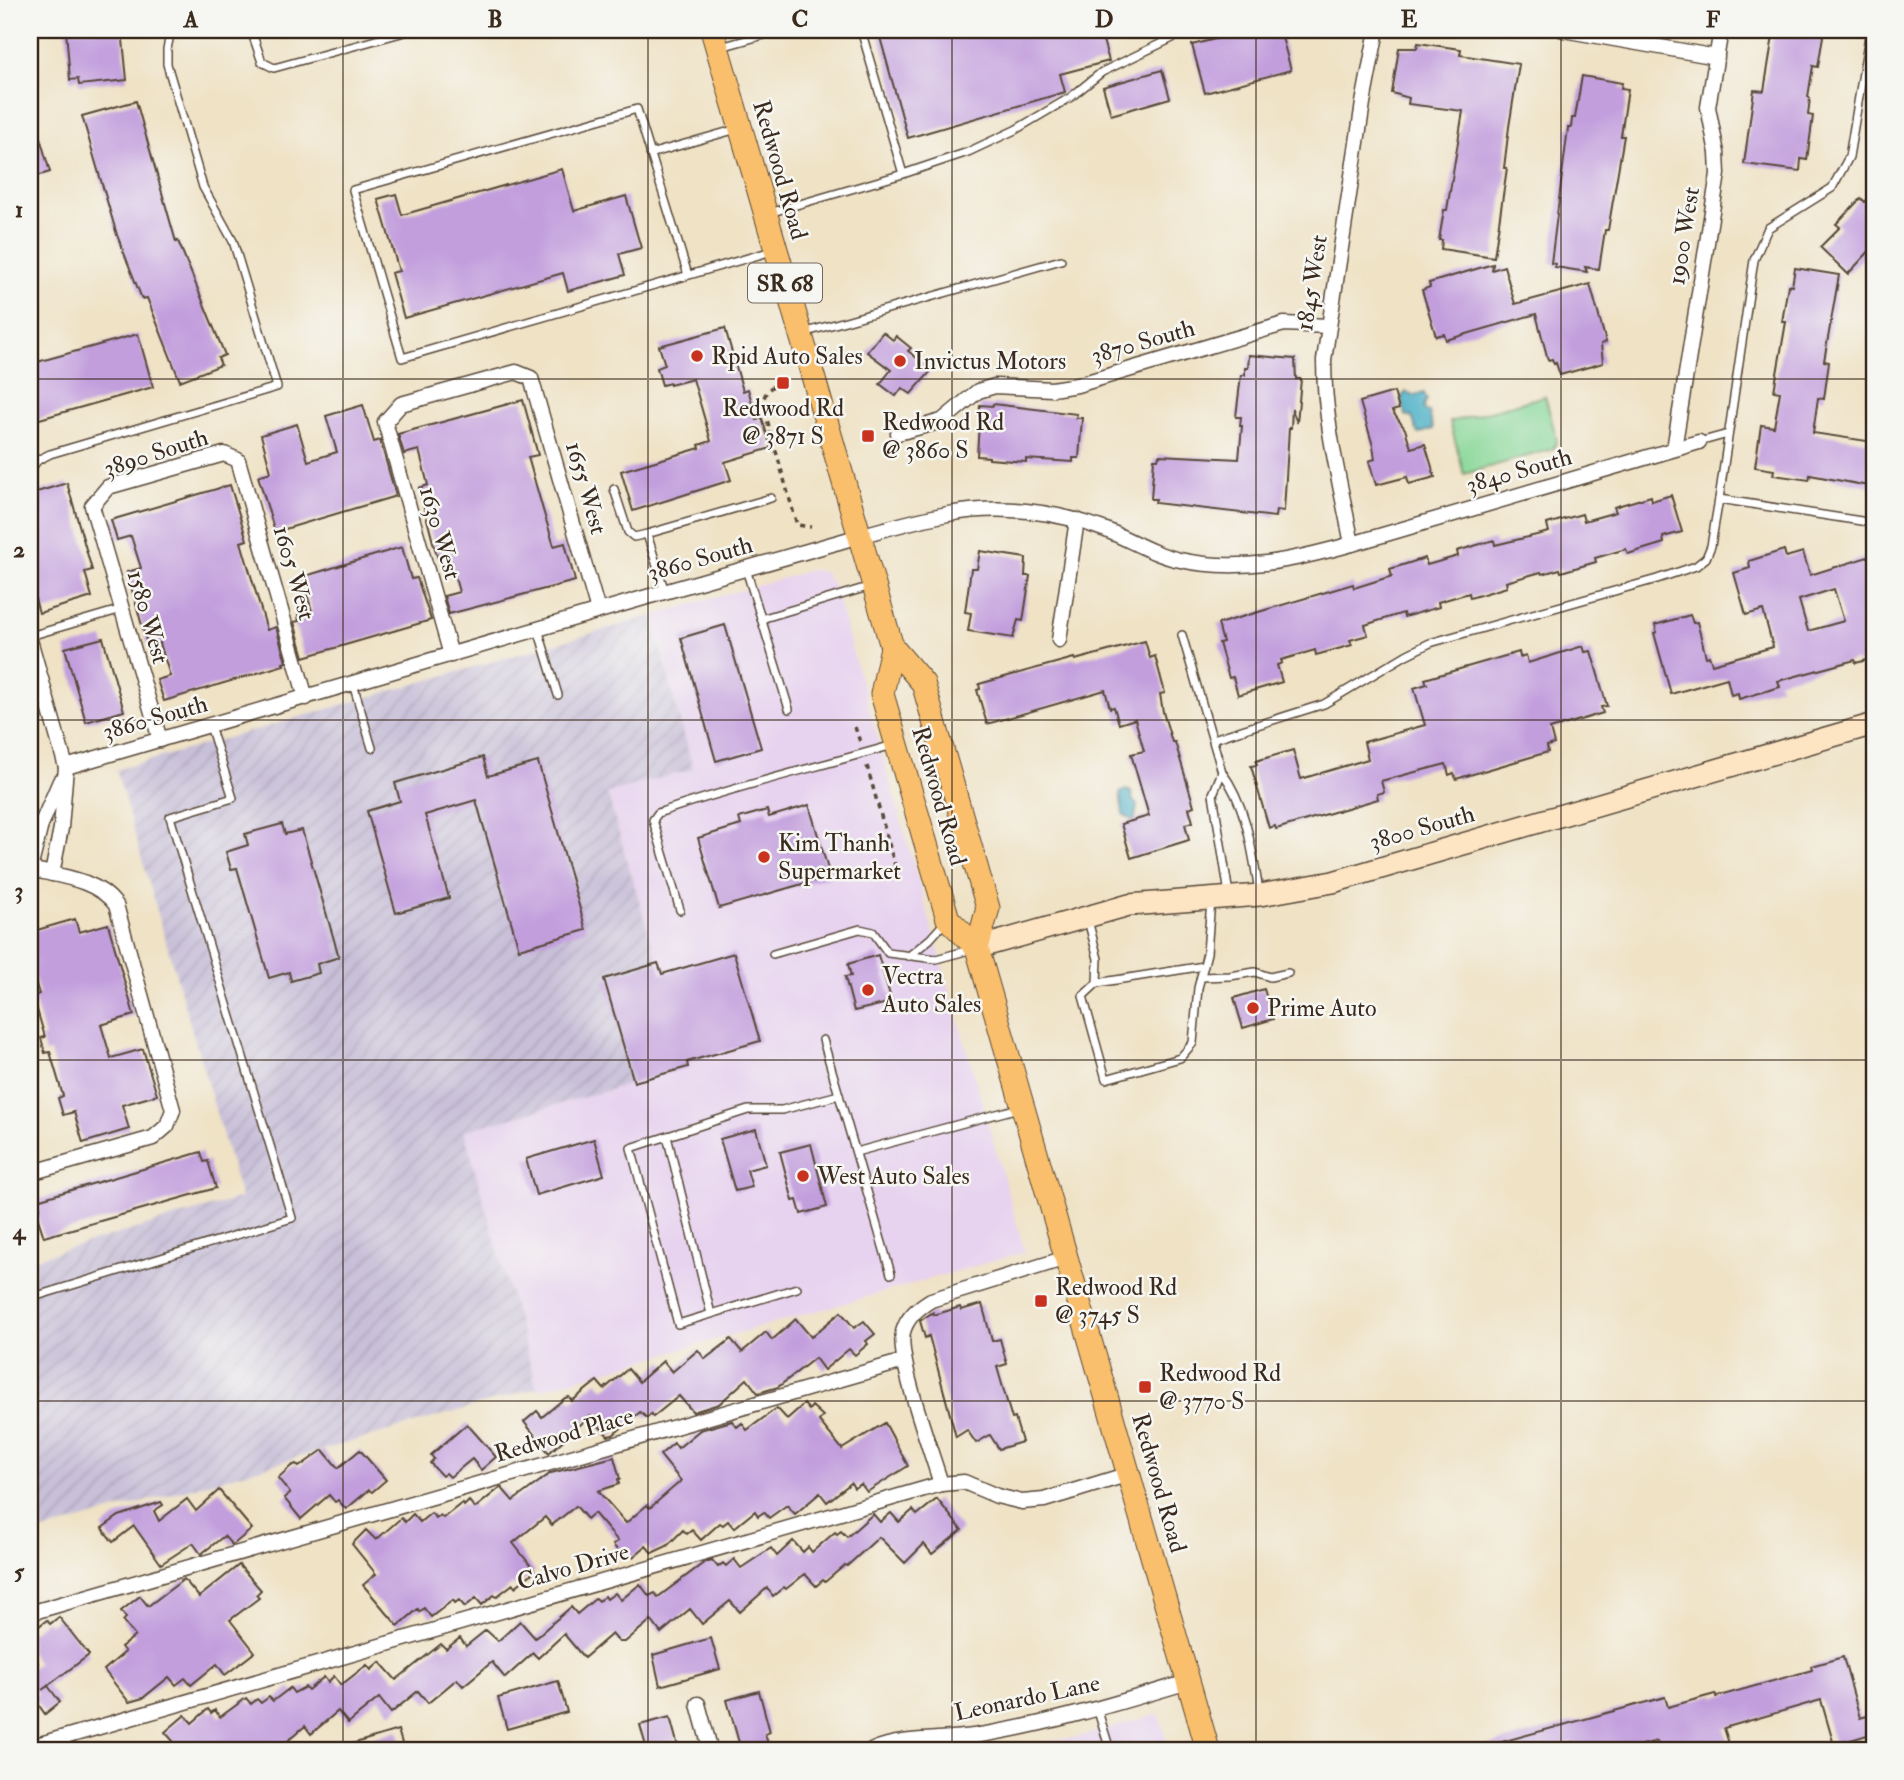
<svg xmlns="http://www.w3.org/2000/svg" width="1904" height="1780" font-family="'IM FELL Double Pica',serif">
<defs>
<pattern id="industrial-furrows" width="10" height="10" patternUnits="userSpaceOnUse" patternTransform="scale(1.75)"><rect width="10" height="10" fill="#c8bfd8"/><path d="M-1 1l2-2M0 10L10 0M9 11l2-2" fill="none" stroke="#ada4b9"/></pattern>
</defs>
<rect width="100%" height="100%" fill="#f6f6f2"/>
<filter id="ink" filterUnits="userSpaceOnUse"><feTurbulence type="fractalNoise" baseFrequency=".0143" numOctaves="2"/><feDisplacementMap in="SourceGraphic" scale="14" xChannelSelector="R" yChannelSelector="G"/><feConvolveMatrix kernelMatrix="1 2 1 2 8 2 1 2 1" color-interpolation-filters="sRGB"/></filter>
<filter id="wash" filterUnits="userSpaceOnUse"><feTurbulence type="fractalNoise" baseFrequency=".00686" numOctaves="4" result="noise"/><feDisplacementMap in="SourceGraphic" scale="28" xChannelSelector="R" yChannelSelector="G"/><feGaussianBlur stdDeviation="1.57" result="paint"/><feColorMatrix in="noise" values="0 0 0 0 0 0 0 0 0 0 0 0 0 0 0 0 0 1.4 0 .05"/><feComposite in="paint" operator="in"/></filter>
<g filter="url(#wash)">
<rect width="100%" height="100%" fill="#efe2c5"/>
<g fill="#e7d2ef">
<path d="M811,570L824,572L834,587L1025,1252L538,1390L464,1131L689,1067L607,792L693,769L652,616Z"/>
<path d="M1159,1714L1169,1750H985L1079,1737Z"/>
</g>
<path fill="url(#industrial-furrows)" d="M652,616L693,769L607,793L689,1067L464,1131L537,1388L30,1535V1260L241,1198L116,770Z"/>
<path fill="#87d797" stroke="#61805a" stroke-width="2" d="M1545,396L1557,441L1553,449L1464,474L1450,422Z"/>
<g fill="#47afc6" stroke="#416c72" stroke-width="2">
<path d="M1406,392L1414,396L1424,393L1427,400L1424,405L1425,411L1429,412L1433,429L1418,434L1412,417L1406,416L1401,398Z"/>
<path d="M1126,790L1131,792L1133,801L1137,805L1135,819L1132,820L1123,814L1120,793Z"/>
</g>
<g id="blocks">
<g fill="#c29edd" fill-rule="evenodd">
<path d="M66,30H122L127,80L79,85L78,79L70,80Z"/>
<path d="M878,30H1100L1109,61L1060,74L1065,92L908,138Z"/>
<path d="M1250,30H1280L1291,70L1205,93L1192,45Z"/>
<path d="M1774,30H1824L1818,67L1813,66L1808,97L1810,98L1808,115L1813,116L1807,160L1801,159L1800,171L1744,164L1754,90L1764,91Z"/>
<path d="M1418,43L1461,49L1460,55L1519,64L1509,127L1504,168H1507L1494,257L1441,249L1442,240H1439L1444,210H1447L1463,111L1408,104L1409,98L1392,93L1399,48H1417Z"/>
<path d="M1162,70L1170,98L1111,115L1103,87Z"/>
<path d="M1582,76L1622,83L1621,88L1628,89L1621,136H1624L1608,230H1605L1599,269L1585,267L1587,272L1555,267V264L1551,263L1568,128H1571L1572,118H1575Z"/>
<path d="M136,101L176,242L178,241L225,355L218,358L221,365L180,381L147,298L142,299L117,235L82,116Z"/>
<path d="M34,117L50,172L30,178V118Z"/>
<path d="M562,169L574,211L626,196L641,248L619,254L625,275L568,291L563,273L404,318L391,273L399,271L378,199L396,194L402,215Z"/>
<path d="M1874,193V246L1848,274L1820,247L1840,227L1836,224L1861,198L1865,202Z"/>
<path d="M1493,264L1492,270L1504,266L1515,304L1590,284L1606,342L1601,344L1603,363L1560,375L1556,363L1554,364L1552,359L1548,360L1536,314L1446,340L1444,334L1436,336L1422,290L1430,287L1429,283Z"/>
<path d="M1795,268L1839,275L1824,361L1829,362L1824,399L1818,398L1813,433L1874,442V487L1810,475L1809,480L1773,475L1774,470L1755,467L1761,425L1774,427L1780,392L1774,391L1786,322H1782L1788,285L1792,286Z"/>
<path d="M725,328L743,391L748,389L757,420L762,418L771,448L725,462L731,480L633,511L621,471L700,448L699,445L711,441L693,379L670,385V383L662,385L657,368L665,365L659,346Z"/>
<path d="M883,332L893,340L896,336L911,348L908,351L932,370L911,394L902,388L896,396L880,384L891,370L867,352Z"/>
<path d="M138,334L153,387L36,420L30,398V364Z"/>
<path d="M1249,355L1295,359L1296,379H1301L1297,423L1292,409L1291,428H1289L1284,511L1276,510L1275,517L1155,503L1156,499H1151L1154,459H1158L1159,455L1239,459L1242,426H1240L1241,417H1236L1241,375H1245V368H1248Z"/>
<path d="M1394,392L1399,409L1392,411L1405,429L1411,448L1425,444L1435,477L1409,484L1407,477L1376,485L1369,461L1375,459L1373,446L1360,402Z"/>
<path d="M523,400L538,455L528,457L543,510L554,546L565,543L575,581L449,614L444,596L459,592L449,556L438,559L433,542L419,488L428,485L419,450L404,454L398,434Z"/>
<path d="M993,404L1077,414L1076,418H1082L1079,458H1073V462L1026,459V462L989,459V457L977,456L980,405L993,406Z"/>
<path d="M363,405L374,442L380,440L396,496L275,532L258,476L271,472L261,435L297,424L308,461L337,452L326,416Z"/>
<path d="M67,483L92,570L85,572L92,597L39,613L30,581V494Z"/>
<path d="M230,485L247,540L241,542L267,630L276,627L286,662L283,663L284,665L164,701L157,680L170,676L160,643L148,647L127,572L141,568L131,536L117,540L111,520Z"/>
<path d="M1671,495L1682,532L1663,537L1664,543L1628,554L1626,549L1595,558L1596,562L1561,572L1560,569L1542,574L1541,572L1506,582L1507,587L1470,598L1469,593L1438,602L1439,607L1404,617L1403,613L1365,625L1368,635L1350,640L1352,645L1316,655L1315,650L1281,660L1282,663L1277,665L1282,682L1238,695L1233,677L1229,678L1219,643L1223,642L1218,624L1353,584L1354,588L1392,576L1390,569L1425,558L1427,565L1458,556L1457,551L1494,540L1495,545L1549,532L1547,524L1582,514L1584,521L1616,512L1614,507L1651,496L1652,501Z"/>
<path d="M402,547L411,579L417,578L431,620L304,657L294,622L299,621L298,615L312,611L302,577Z"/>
<path d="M1784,550L1786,557L1803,552L1810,575L1874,555V658L1856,663L1855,660L1778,681L1780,687L1739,699L1738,693L1731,695L1727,678L1671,694L1654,633L1657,632L1655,625L1690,615L1693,623L1697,622L1706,657L1709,656L1712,664L1773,647L1763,610L1746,615L1734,573L1750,568L1749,561ZM1834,589L1844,621L1808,631L1799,600Z"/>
<path d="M980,551L1026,558L1025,576H1030L1023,621L1018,620L1013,638L968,631L971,613L965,612L971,569H977Z"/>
<path d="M725,625L761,748L716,761L681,638Z"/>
<path d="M103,638L124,711L86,722L65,648Z"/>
<path d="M1145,641L1150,658L1155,656L1165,693L1160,694L1163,712L1172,742H1175L1194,806L1189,808L1193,822L1185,824L1189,840L1131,858L1121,824L1149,816L1131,754L1144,751L1135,719L1119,724L1114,707L1110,708L1105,690L987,724L977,690L980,689L979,684L1074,658L1075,660Z"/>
<path d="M1583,646L1585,652L1591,651L1607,706L1601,707L1603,713L1550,729L1554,744L1547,746L1548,752L1456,779L1454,773L1449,775L1446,764L1381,781L1384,792L1377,794L1378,799L1276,829L1275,826L1269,828L1251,766L1257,765L1256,761L1293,750L1301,779L1368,759L1364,742L1425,725L1414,688L1427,684L1425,679L1519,652L1520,657L1526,655L1528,663Z"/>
<path d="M483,757L488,776L538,762L586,930L519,949L476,800L425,815L449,898L396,913L367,811L400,801L395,783Z"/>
<path d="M809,805L830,876L719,908L698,838L741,825L739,818L767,810L769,817Z"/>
<path d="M282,824L285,834L302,830L339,957L317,964L319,973L291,981L289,972L269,978L237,868L231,869L226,852L248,845L245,834Z"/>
<path d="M75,919L79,932L108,924L134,1015L101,1025L111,1058L143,1049L157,1095L122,1105L129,1129L83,1143L74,1112L63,1115L58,1098L63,1096L50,1052L45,1053L41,1038L45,1037L33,996L39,994L30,964V932Z"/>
<path d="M734,953L760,1041L687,1062L688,1067L634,1082L604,979L658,963L662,974Z"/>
<path d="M878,955L892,1002L854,1011L845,977L851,976L848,964Z"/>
<path d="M1264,989L1273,1019L1243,1028L1234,998Z"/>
<path d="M756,1129L766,1165L747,1170L752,1187L735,1191L720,1139Z"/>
<path d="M594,1139L604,1175L536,1195L526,1159Z"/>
<path d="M811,1144L827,1207L801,1214L797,1200L793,1201L780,1152Z"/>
<path d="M201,1152L204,1162L208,1161L216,1188L44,1237L35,1210L40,1208L37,1200Z"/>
<path d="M982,1304L992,1341L1000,1339L1007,1364L997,1367L1012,1419L1015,1418L1022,1442L999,1449L990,1435L976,1443L967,1430L956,1437L929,1336L925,1338L920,1321L933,1312L934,1315L960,1307L961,1310Z"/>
<path d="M841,1312L854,1328L864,1321L875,1334L866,1341L868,1344L855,1355L849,1349L824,1370L815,1358L778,1387L758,1393L747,1379L719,1404L693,1412L679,1396L653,1417L651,1414L647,1418L640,1412L613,1435L608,1436L590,1416L549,1453L524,1422L537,1411L542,1417L565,1398L569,1397L572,1401L597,1381L604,1389L628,1369L639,1382L663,1361L672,1372L698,1350L705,1359L731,1339L742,1352L766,1332L772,1340L796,1319L811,1337Z"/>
<path d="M804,1404L809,1410L812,1406L823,1416L819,1421L842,1449L885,1423L908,1466L867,1492L861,1484L854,1488L851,1483L827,1502L820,1493L795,1514L787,1505L769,1518L764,1512L758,1516L755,1511L734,1528L728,1521L723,1525L720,1523L701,1540L692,1530L687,1534L683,1530L667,1546L652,1553L646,1546L633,1557L628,1552L623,1557L613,1545L618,1541L594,1513L587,1519L576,1506L552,1525L545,1517L513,1543L535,1571L515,1587L513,1584L496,1597L494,1595L482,1605L476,1598L465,1607L459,1600L455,1603L453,1600L431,1617L424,1608L420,1612L418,1609L398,1626L363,1585L376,1574L352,1544L366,1530L376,1540L401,1518L405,1522L413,1514L420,1522L431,1513L436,1518L440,1515L443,1518L462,1503L464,1506L469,1501L475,1508L501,1487L513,1501L551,1473L614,1457L620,1479H618L619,1484L598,1491L626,1523L647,1505L650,1508L681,1481L660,1455L674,1443L678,1448L700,1430L732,1421L737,1427L742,1423L747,1430L777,1408L787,1419Z"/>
<path d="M467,1424L496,1457L481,1470L472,1459L450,1477L446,1473L442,1476L430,1463L434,1459L431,1455Z"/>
<path d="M323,1450L338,1468L360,1450L386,1480L372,1492L369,1490L346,1509L338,1500L335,1502L329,1495L301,1519L284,1498L290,1493L278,1478L291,1466L296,1464L299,1467Z"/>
<path d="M219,1490L252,1529L234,1544L232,1545L224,1536L201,1554L193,1543L161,1564L134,1526L113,1542L102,1528L119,1516L161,1502L163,1505L154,1511L159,1521L187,1499L196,1511Z"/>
<path d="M937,1499L962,1530L932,1554L924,1544L905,1563L879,1537L847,1566L845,1565L825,1582L823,1580L816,1586L805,1574L786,1589L784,1587L773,1596L767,1588L740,1612L730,1601L702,1624L690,1609L661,1633L651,1620L625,1642H619L612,1634L584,1658L564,1634L538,1658L533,1653L505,1678L492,1662L463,1686L457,1679L428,1703L418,1691L391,1713L379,1698L348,1723L338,1711L311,1734L305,1726L283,1745L281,1742L273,1749L268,1743L259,1750H250L245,1744L238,1750H181L165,1732L185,1715L192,1723L208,1709L211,1713L215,1710L220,1717L246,1698L251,1704L257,1699L261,1703L269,1697L273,1701L290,1688L294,1693L305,1687L308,1690L324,1677L328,1682L334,1676L341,1685L367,1665L371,1670L380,1662L396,1680L441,1644L446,1649L460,1638L466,1646L486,1630L498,1641L520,1621L535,1638L571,1607L577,1614L596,1598L599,1601L605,1596L607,1599L615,1593L621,1600L640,1584L649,1596L655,1593L658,1597L705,1562L712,1560L718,1567L723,1563L726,1566L734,1559L741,1568L771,1548L777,1556L793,1541L803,1552L808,1547L812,1552L835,1532L837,1534L841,1531L847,1537L873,1514L880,1522L891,1513L899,1522L913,1510L917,1515Z"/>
<path d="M239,1565L261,1590L256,1595L259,1598L230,1620L255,1652L225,1675L217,1664L191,1685L185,1678L176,1685L169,1677L143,1698L129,1702L104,1670L125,1652L121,1647L135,1636L123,1621L126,1618L121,1611L140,1596L148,1606L184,1579L199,1597Z"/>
<path d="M59,1617L89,1655L42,1690L48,1686L60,1702L45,1714L33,1697L37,1694L30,1684V1669L38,1663L30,1652V1633L47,1620L50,1624Z"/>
<path d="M711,1638L720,1669L660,1686L653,1655Z"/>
<path d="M1843,1657L1860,1718L1874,1714V1733L1834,1745L1821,1700L1724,1728L1731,1750H1659L1657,1741L1624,1750H1575L1573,1742L1545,1750H1487V1746L1665,1697L1668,1707L1715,1694L1716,1697L1812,1670L1811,1666Z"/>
<path d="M558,1681L567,1712L507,1729L498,1698Z"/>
<path d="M759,1691L770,1732L765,1734L770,1750H741L727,1700Z"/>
<path d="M670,1717L679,1750H647L640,1725Z"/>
<path d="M398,1730L404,1750H345V1746Z"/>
</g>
</g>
</g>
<g filter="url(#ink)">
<use href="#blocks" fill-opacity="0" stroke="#564637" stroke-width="2"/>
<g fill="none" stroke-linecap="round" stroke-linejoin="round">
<defs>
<g id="lane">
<path d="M251,30L262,62L274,68L412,30"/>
<path d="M721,47L781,30"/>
<path d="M650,154L737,129"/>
<path d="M903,174L968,152L1015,130L1071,97L1102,72L1189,30"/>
<path d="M769,213L903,174L861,30"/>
<path d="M688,275L637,109L353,190L402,358L772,251"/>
<path d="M803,333L1061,260"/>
<path d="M1699,442L1728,434"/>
<path d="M30,470L38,460L50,454L277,387L233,241L203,187L167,64V49L171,30"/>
<path d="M614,489L628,532L634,537L647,534"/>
<path d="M1719,499L1754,260L1768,228L1832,188L1849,157L1870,30"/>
<path d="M746,569L789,709"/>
<path d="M665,592L647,534L771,498"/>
<path d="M761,619L871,586"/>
<path d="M538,629L558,695"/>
<path d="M1182,635L1222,772C1247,806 1252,851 1259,891"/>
<path d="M30,636L122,609"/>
<path d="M353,684L372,748"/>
<path d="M1213,739L1324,704L1406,655L1430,643L1657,579L1696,566L1706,558L1711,546L1719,499L1874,523"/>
<path d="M1222,772L1213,794L1229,894"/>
<path d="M680,910L653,820L658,813C735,786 814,768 893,745"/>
<path d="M1088,920L1098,959L1097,983L1083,996L1106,1079L1180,1058L1193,1043L1198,988L1207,953L1211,900"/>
<path d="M773,954L860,929L873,932L888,953L936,959L973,949"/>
<path d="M909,956L930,939L946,921"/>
<path d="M1201,977L1230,976L1255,972L1270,977L1288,973"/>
<path d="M1097,983L1204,966"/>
<path d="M823,1040L891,1274"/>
<path d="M667,1136L711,1314"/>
<path d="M856,1152L1019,1108"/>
<path d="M797,1288L678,1324L631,1148L748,1110H782L839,1095"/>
<path d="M30,1298L292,1218L170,817L233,798L210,726"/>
<path d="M1097,1708L1110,1750"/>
</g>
<g id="street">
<path d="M1563,30L1717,57"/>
<path d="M898,433L942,421L978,391L995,386L1052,389L1077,385L1284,324L1328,326"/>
<path d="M1674,449L1718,174L1717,153L1708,107L1721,30"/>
<path d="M1352,544C1340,482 1324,423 1324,360L1363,103L1377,30"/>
<path d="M30,640L66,767L61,828L52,874"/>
<path d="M1059,640L1077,520"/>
<path d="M451,655L385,422L401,404L516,372L531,378L598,611"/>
<path d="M160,740L92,506L108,487L224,454L238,460L306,698"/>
<path d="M66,767C266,710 465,650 664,592C720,576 776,560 832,544C870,533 909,521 948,514C1000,504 1057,511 1106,530C1131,540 1154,555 1180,560C1240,573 1295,560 1352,544L1699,442"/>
<path d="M30,869C59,876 97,879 116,905L173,1110L167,1126L153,1138L30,1173"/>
<path d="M30,869L41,825L60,781"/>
<path d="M941,1484C932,1453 897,1360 903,1332C907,1317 918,1308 931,1300L1066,1258"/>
<path d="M30,1613L904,1361"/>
<path d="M698,1704L709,1744L708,1750"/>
<path d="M30,1747L941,1484L964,1482L997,1496L1022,1502L1044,1500L1129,1474"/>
<path d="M873,1750C904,1737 940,1741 974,1736C1046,1725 1118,1703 1188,1682"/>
</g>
<path id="secondary" d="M977,948L1129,905L1260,895L1333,882L1874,724"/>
<g id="primary">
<path d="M712,30L892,647L923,683L988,908L977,948"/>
<path d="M892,647L882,694L948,919L977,948L1208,1750"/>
</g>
</defs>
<use href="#lane" stroke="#564637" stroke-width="10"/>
<use href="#street" stroke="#564637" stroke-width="17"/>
<use href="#secondary" stroke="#564637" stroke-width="24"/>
<use href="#primary" stroke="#564637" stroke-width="25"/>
<g stroke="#564637" stroke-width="3.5" stroke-dasharray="5 5" stroke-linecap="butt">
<path d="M773,386L767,391L762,402L797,525L811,527"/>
<path d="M855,727L860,742"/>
<path d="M867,766L899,880"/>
</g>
<use href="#lane" stroke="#fff" stroke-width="7"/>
<use href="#street" stroke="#fff" stroke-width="14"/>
<use href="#secondary" stroke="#fde5c4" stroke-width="21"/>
<use href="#primary" stroke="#f9bf6c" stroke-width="23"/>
</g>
</g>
<path fill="none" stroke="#3b2a1e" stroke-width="2" stroke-opacity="0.55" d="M343,30V1750M648,30V1750M952,30V1750M1256,30V1750M1561,30V1750M30,379H1874M30,720H1874M30,1060H1874M30,1401H1874"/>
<g fill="#c8321e" stroke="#f6f6f2" stroke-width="2.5">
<circle cx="697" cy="356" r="7"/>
<circle cx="900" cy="361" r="7"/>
<rect x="776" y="376" width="14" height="14" rx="3.5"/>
<rect x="861" y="429" width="14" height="14" rx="3.5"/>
<circle cx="764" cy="857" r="7"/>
<circle cx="868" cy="990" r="7"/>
<circle cx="1253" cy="1008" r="7"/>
<circle cx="803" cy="1176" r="7"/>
<rect x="1034" y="1294" width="14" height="14" rx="3.5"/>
<rect x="1138" y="1380" width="14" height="14" rx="3.5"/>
</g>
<g text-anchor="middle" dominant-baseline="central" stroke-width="5" stroke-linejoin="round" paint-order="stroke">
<rect fill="#f6f6f2" stroke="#73675e" stroke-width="2" x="748" y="263.5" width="74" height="39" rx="5"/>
<g font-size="23" font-weight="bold" fill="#3b2a1e">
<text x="785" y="283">SR 68</text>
</g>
<g font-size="24" fill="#3b2a1e" stroke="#f6f6f2">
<text transform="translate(780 170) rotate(74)">Redwood Road</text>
<text transform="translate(1684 236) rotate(-81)">1900 West</text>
<text transform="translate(1312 283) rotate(-81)">1845 West</text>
<text transform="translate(1143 342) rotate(-16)">3870 South</text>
<text transform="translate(156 453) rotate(-18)">3890 South</text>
<text transform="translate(1519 471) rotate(-16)">3840 South</text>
<text transform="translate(586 488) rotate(74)">1655 West</text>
<text transform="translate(440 533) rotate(74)">1630 West</text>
<text transform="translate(700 559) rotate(-16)">3860 South</text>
<text transform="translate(294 573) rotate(74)">1605 West</text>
<text transform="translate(148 617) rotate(74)">1580 West</text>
<text transform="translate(155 718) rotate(-16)">3860 South</text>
<text transform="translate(939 796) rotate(74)">Redwood Road</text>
<text transform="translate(1422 828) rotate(-16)">3800 South</text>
<text transform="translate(564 1435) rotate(-16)">Redwood Place</text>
<text transform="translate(1159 1483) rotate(74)">Redwood Road</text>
<text transform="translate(573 1567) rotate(-16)">Calvo Drive</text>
<text transform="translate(1027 1698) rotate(-12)">Leonardo Lane</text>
</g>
<g font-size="24" fill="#3b2a1e" stroke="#f6f6f2" text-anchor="start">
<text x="711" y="356">Rpid Auto Sales</text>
<text x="914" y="361">Invictus Motors</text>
<text x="783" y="408" text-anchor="middle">Redwood Rd<tspan x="783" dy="28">@ 3871 S</tspan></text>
<text x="882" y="422">Redwood Rd<tspan x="882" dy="28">@ 3860 S</tspan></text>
<text x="778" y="843">Kim Thanh<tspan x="778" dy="28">Supermarket</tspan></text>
<text x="882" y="976">Vectra<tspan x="882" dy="28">Auto Sales</tspan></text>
<text x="1267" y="1008">Prime Auto</text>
<text x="817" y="1176">West Auto Sales</text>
<text x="1055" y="1287">Redwood Rd<tspan x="1055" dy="28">@ 3745 S</tspan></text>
<text x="1159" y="1373">Redwood Rd<tspan x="1159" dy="28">@ 3770 S</tspan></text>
</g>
</g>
<rect width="1904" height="1780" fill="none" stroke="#f6f6f2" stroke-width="77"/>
<rect x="38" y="38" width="1828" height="1704" fill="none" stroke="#3b2a1e" stroke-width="2.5"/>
<g font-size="23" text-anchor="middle" font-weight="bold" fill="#3b2a1e">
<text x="191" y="27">A</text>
<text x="495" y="27">B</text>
<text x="800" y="27">C</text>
<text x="1104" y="27">D</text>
<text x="1409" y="27">E</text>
<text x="1713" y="27">F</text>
<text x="19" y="217">1</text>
<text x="19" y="557">2</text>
<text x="19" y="898">3</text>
<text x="19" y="1239">4</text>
<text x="19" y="1579">5</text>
</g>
</svg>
